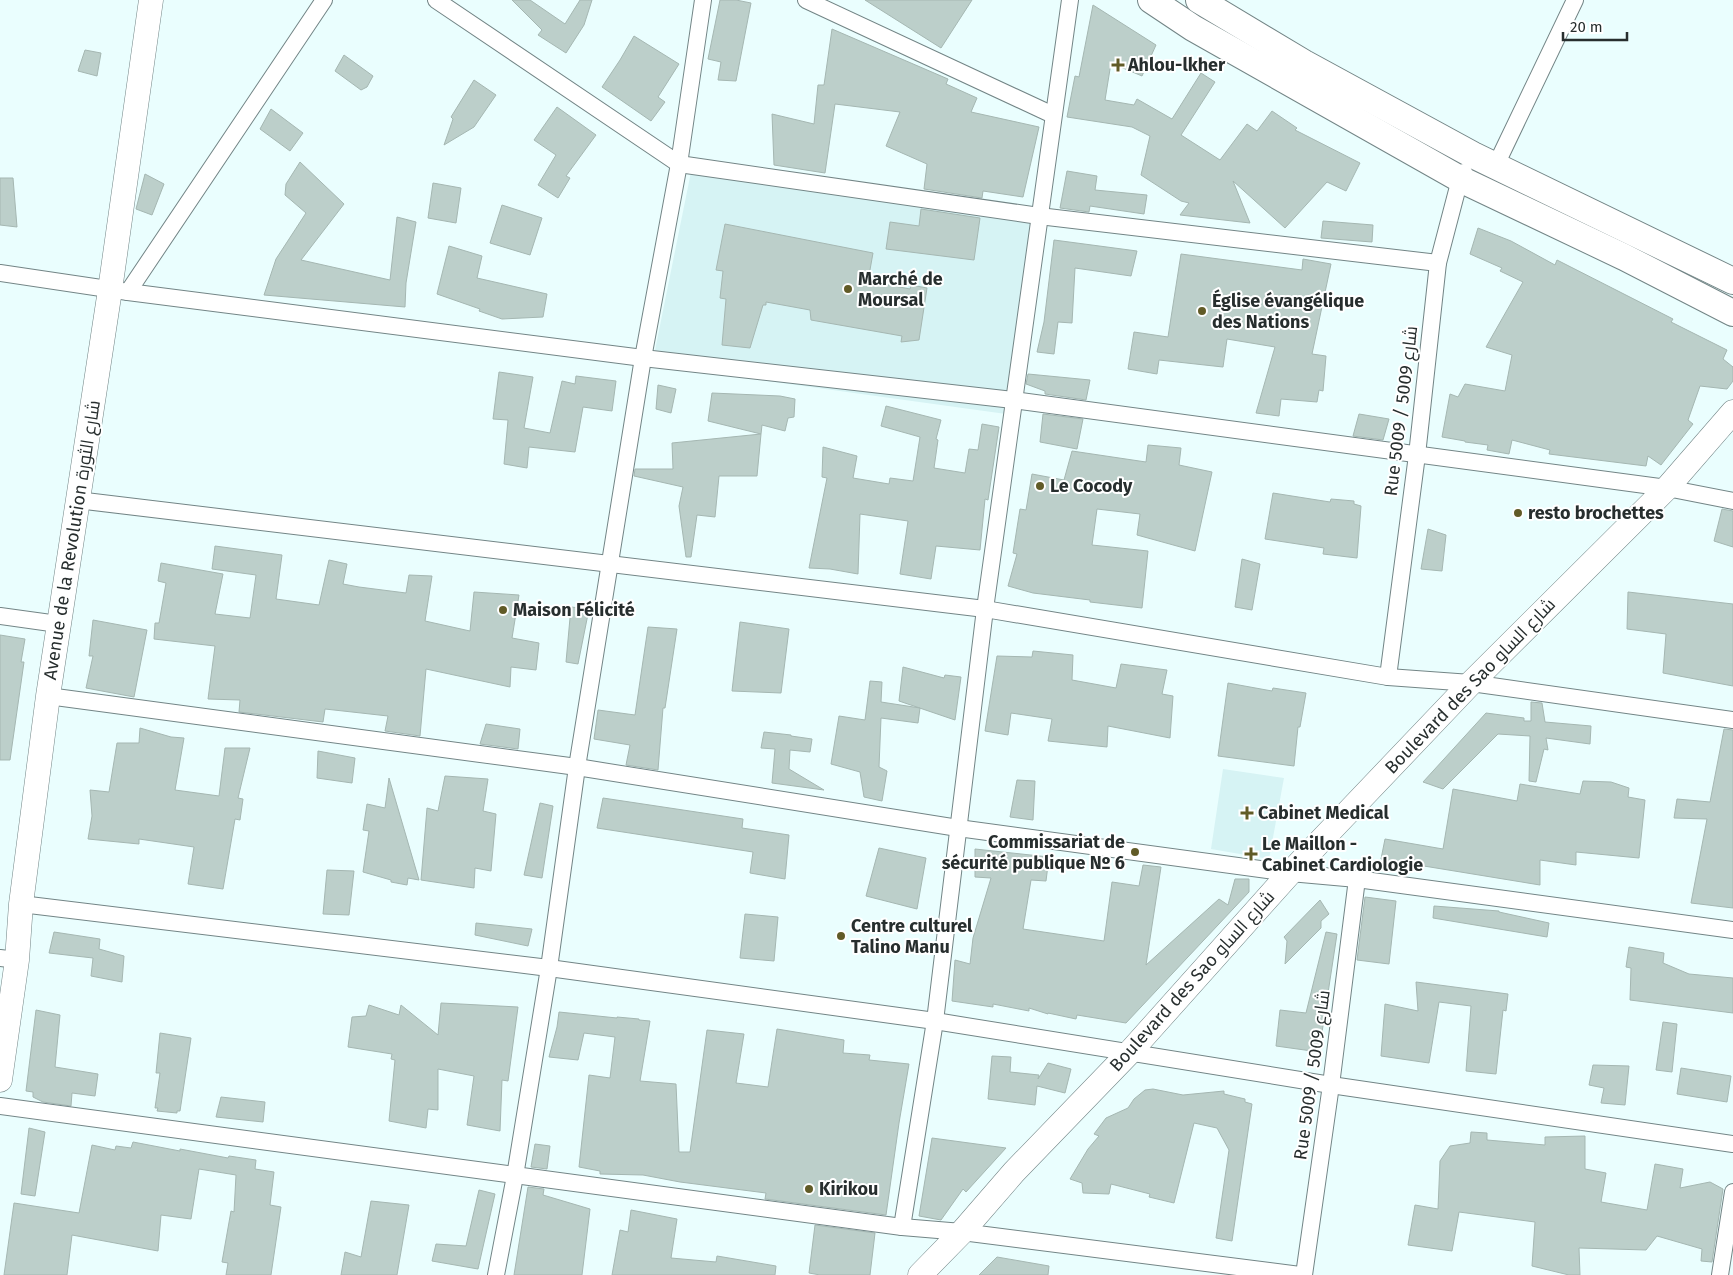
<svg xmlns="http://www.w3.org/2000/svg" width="1733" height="1275" font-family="'Fira Sans',Cairo,sans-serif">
<rect width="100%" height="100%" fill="#eafefe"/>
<g fill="#d6f3f4">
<path d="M692,167L1042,214L1006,414L652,365Z"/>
<path d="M1223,769L1284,778L1269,859L1211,849Z"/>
</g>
<g fill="#bccfca" stroke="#a5b7b2">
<path d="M512,0H530L565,24L580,0H592L584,25L566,53L538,35L542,30Z"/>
<path d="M720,0H736L751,3L736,81L718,80L721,62L708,59Z"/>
<path d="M865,0H972L941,48Z"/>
<path d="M1093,5L1156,45L1142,76L1111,63L1105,100L1134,105L1137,99L1172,119L1201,73L1215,82L1181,135L1220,160L1247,124L1257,131L1272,111L1297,128L1295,130L1360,163L1346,191L1327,182L1285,228L1233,181L1250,223L1180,215L1189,203L1181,201L1141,175L1150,136L1132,127L1067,117L1075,76L1079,77Z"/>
<path d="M832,29L948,79L946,84L977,98L971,112L1039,127L1023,197L983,191L982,198L924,189L927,164L886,146L900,112L835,104L825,173L774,165L772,114L814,124L818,85H824Z"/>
<path d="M634,36L679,64L658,97L665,102L651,121L602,87L620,60Z"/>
<path d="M85,50L101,53L97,76L78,71Z"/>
<path d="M344,55L373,76L367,87L361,90L335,71Z"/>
<path d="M474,80L496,95L474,127L444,145L453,119L451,117Z"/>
<path d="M557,107L596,135L566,176L570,178L558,198L538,185L556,155L534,140Z"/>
<path d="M271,109L303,133L290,151L260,129Z"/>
<path d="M300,162L344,204L301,260L390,280L397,217L416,222L406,283L405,307L264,295L276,259L306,213L285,195L286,184Z"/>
<path d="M1067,171L1097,176L1095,190L1147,195L1144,214L1090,206L1089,212L1060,208Z"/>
<path d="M145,174L164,184L152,215L136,209Z"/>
<path d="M0,178H13L17,227L0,225Z"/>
<path d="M433,183L461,188L456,223L428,218Z"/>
<path d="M502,205L542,218L530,255L490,243Z"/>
<path d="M921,209L980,218L974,260L886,249L890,222L919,226Z"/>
<path d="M1323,221L1373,225L1372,242L1321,238Z"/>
<path d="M725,224L873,253L868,281L910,289L911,285L927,288L919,340L901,342L902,336L811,320L810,310L766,302V305H763L750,348L722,345L726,299L720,298L723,271L716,270Z"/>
<path d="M1478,228L1511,241L1555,265L1557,260L1673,319L1671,322L1727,350L1723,359L1733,367V381L1727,389L1700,386L1688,420L1693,424L1661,465L1648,456L1646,466L1549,454L1550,450L1512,440L1509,454L1487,450L1488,445L1465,442V441L1442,437L1450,394L1458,397L1465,384L1505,391L1512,355L1486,347L1523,282L1500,271L1502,268L1470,254Z"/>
<path d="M1054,240L1137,251L1131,276L1075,268L1072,323L1058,322L1054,354L1037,352L1044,322Z"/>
<path d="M449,246L482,256L477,278L547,294L543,317L502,319L479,311L480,309L437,294Z"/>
<path d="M1181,254L1302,270L1303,259L1331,264L1312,354L1326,356L1323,391L1319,390L1317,402L1281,399L1279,416L1256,413L1275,347L1227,339L1223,367L1159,360L1157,374L1128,369L1134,332L1168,337Z"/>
<path d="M499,372L533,377L524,428L550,433L562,381L575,384L576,376L616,381L612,411L583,407L575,452L529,447L527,468L504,464L508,420L493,419Z"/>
<path d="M1028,374L1090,380L1086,400L1045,394V391L1026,384Z"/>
<path d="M658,385L676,389L671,413L656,409Z"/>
<path d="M712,393L780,396L795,399L794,417L788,418L785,431L762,425L761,434L708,421Z"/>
<path d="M886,406L941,420L936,439L938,440L934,468L965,473L969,449L978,450L982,424L999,427L988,500L985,499L980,550L936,546L931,579L900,574L908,521L860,514L858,574L830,569L809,568L827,478L822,477L823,447L857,456L853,478L889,484L890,478L913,481L920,437L881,426Z"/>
<path d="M1043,414L1083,419L1077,449L1040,442Z"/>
<path d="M1359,414L1389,419L1383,440L1353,436Z"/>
<path d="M761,434L757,476H719L715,517L697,515L691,557H686L679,506L683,487L634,476L635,469H673L672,443Z"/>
<path d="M1148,445L1181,448L1179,465L1212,472L1195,551L1137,535L1140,514L1097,509L1092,545L1148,551L1142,608L1090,602V600L1033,593L1008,586L1017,554L1013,553L1020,509L1026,510L1032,474L1064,480L1072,451L1146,462Z"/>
<path d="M1273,493L1330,502L1331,499L1354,501V504L1361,506L1357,558L1323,554L1324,548L1265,539Z"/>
<path d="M1722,509L1733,511V547L1714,541Z"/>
<path d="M1428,529L1446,535L1442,571L1421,569Z"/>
<path d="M215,546L282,555L276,599L319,605L329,560L347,564L343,584L359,587L406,593L409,575L432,576L425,621L470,631L474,592L519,595L512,638L539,643L536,670L511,667L510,687L426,669L420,736L385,731L388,716L325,709L323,722L239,712L240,700L208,699L215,646L154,639L155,623H159L166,583L158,581L161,563L223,574L215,614L250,618L256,575L212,569Z"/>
<path d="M1242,559L1260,564L1252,610L1235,607Z"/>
<path d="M1628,592L1733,604V686L1663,673L1666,634L1627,629Z"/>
<path d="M571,607L589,609L578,664L566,662Z"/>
<path d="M93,620L147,630L134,697L86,688L93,656H89Z"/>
<path d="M740,622L789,629L781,693L732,691Z"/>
<path d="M648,627L677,629L665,708H663L658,770L626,765L630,745L594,739L598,710L635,715Z"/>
<path d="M0,635L25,639L21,662H24L10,760H0Z"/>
<path d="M1033,651L1073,655L1072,680L1116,688L1121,664L1167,670L1162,694L1173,696L1170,738L1108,726L1107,747L1048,741L1052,719L1011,713L1008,735L985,731L997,656L1032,657Z"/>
<path d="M903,667L944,678L945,675L961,677L955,720L899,701Z"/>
<path d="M870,681L882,682L881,702L920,708L918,723L881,718L879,767L887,771L882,801L864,797L860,772L831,764L839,716L865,720Z"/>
<path d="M1228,683L1272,691L1273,688L1306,693L1300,727H1298L1294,766L1218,756Z"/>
<path d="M1531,702L1542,703L1545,722L1591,726L1590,744L1546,738L1548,750L1544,749L1536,782L1529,781L1530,736L1498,734L1443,789L1423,782L1486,713L1524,718V721H1531Z"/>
<path d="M486,724L520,729L518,749L480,744Z"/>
<path d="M140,728L171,737L184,738L175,790L219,796L225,748H250L238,798L243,799L240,820L235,819L223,889L188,884L194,847L139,839V844L88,839L92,816L90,790L109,792L117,743H139Z"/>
<path d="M1724,729L1733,730V908L1691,903L1707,819L1674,818L1677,799L1710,802Z"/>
<path d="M764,732L791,735V736L812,739L810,752L790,750L789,769L824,790L772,783L775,749L761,748Z"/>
<path d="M318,751L355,758L352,783L317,778Z"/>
<path d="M445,776L488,779L483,811L496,814L491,871L475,868L474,888L421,880L427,808L438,811Z"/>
<path d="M389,778L419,880L408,878L407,885L391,882V880L363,872L369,831L363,830L367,804L385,808Z"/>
<path d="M1017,780L1035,781L1033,820L1010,817Z"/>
<path d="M1583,781L1611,782L1629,788L1628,797L1645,800L1639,858L1576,852V865L1540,860V885L1381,859L1385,839L1443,849L1453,789L1517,801L1520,784L1580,794Z"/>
<path d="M603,798L743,819L742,828L789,835L785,879L750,873L753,852L597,828Z"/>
<path d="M540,803L553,806L542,878L524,875Z"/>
<path d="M879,848L926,858L917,909L866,896Z"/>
<path d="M975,849L1049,857L1046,881L1031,880L1023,929L1104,941L1112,882L1139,886L1143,865L1161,867L1146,965L1219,899L1228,905L1235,879H1249V892L1126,1023L1077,1015L1076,1019L1048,1013V1014L1029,1008V1011L993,1004V1007L952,1001L955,960L970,964L973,938L991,878L975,877Z"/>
<path d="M327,870L354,871L349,915L323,914Z"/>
<path d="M1365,897L1396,901L1389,964L1357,960Z"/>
<path d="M1320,900L1329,914L1321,921V928L1285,964L1287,941L1284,937Z"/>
<path d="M1434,906L1499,911V912L1549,923L1547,937L1433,918Z"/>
<path d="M745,914L778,917L774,961L740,958Z"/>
<path d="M476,923L532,929L528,946L475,935Z"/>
<path d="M54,932L100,939L99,949L124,956L122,982L91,976L93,958L49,953Z"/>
<path d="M1326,932L1337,934L1319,1052L1276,1046L1280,1010L1306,1013Z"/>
<path d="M1629,947L1664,953L1663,963L1689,974L1733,978V1013L1630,1000L1631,968L1626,967Z"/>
<path d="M1416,982L1508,994L1506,1011L1503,1010L1496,1074L1466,1071L1471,1006L1439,1002L1429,1063L1381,1056L1385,1004L1418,1011Z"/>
<path d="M441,1003L518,1007L508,1081L502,1080L500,1131L467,1125L474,1076L438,1069V1110L428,1109L426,1128L389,1121L395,1060L391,1059L392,1054L348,1047L352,1017L366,1016L369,1005L399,1015L401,1005L438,1035Z"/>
<path d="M36,1010L60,1015L55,1067L98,1074L95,1096L72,1093L71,1106L43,1102L33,1097V1092L26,1091Z"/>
<path d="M559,1012L617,1018V1017L639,1019V1020L650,1021L640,1081L676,1084L679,1152H690L707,1030L744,1034L736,1083L768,1087L777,1029L844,1040L843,1053L870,1055L869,1060L909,1064L899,1123L886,1215L765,1199L766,1193L680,1182L643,1175L600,1174V1171L579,1167L589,1075L610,1078L615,1037L584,1033L578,1060L549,1057L557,1027Z"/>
<path d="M1663,1022L1677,1024L1672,1072L1656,1070Z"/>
<path d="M160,1033L191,1038L180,1111H177V1113L157,1111L158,1108H155L160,1073H156Z"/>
<path d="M992,1056L1011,1057L1010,1072L1039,1075L1038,1079L1048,1063L1071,1069L1065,1093L1037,1086L1035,1105L988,1099Z"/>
<path d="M1593,1065L1629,1066L1625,1105L1601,1103L1604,1088L1589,1085Z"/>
<path d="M1681,1068L1731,1076L1727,1102L1677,1094Z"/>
<path d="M1153,1089L1183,1095L1224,1091V1094L1245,1099V1102L1252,1104L1232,1241L1216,1238L1229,1150L1217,1128L1194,1123L1174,1203L1149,1197L1150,1194L1111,1184L1109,1194L1083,1193L1082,1183L1070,1179L1088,1149L1099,1136L1094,1134L1106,1118L1128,1108L1134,1099L1145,1090Z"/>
<path d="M221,1097L265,1102L263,1122L216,1117Z"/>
<path d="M29,1128L45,1132L35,1196L21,1194Z"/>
<path d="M1471,1132L1487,1133V1140L1545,1145V1137L1585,1136V1169L1606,1173L1601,1202L1647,1210L1655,1164L1683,1169L1680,1188L1710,1182L1723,1189L1712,1262L1701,1261L1702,1249L1657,1236L1646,1250L1579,1248L1580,1275H1569L1532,1266L1535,1222L1459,1212L1452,1251L1408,1245L1415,1205L1438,1209L1440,1161L1450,1146L1470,1143Z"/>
<path d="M932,1138L1006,1148L966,1192L963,1189L941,1220L919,1216Z"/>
<path d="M133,1142L180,1151V1149L228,1158L229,1156L256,1160L255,1169L274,1172L270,1205L281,1207L271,1275H226L228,1263L222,1262L231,1211L234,1212L236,1175L199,1169L191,1219L161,1215L158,1251L72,1235L67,1275H4L14,1203L79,1213L92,1145L115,1150L116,1146L131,1148Z"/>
<path d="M535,1144L550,1146L547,1169L531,1167Z"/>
<path d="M528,1187L544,1189L543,1195L590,1209L582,1275H514Z"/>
<path d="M479,1190L495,1194L478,1269L432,1261L436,1244L466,1246Z"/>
<path d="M371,1201L409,1205L397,1275H341L345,1252L361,1257Z"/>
<path d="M631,1210L677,1219L671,1258L716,1262L717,1256L776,1266L775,1275H612L620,1230L628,1232Z"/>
<path d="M815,1225L875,1233L870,1275H820L809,1273Z"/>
<path d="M997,1257L1049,1266L1048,1275H979Z"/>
</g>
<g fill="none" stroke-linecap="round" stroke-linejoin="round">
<defs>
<g id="street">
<path d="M436,0L679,164L1039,216L1438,263"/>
<path d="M806,0L1053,115"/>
<path d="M1496,165L1575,0"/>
<path d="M0,273L128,292L643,358L1013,400L1667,488L1733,501"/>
<path d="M128,292L324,0"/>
<path d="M77,500L985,609L1388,677L1471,683L1733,720"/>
<path d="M0,616L58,624"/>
<path d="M1388,677L1417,455L1438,263L1460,179L1464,172"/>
<path d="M48,696L577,767L958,828L1290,873L1357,879L1733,930"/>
<path d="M21,904L549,968L935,1021L1331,1085L1733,1144"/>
<path d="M0,958L17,960"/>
<path d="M0,1106L902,1227L962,1232L1300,1275"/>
<path d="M902,1227L935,1021L985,609L1070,0"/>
<path d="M496,1275L515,1176L549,968L577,767L643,358L679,164L703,0"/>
<path d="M1304,1275L1331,1085L1357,879"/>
<path d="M1720,1275L1733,1192"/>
</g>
<g id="secondary">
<path d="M0,1080L17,960L21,904L48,696L110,290L151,0"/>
<path d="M920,1275L962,1232L1014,1172L1129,1053L1290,873L1471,683L1667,488L1733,412"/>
</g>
<g id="primary">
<path d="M1151,0L1193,28L1460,179L1624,257L1733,313"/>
<path d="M1199,0L1304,63L1473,155L1733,281"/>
</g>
</defs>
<use href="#street" stroke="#738586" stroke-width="18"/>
<use href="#secondary" stroke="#738586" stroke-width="25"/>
<use href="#primary" stroke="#738586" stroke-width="28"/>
<use href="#street" stroke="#fff" stroke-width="16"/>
<use href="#secondary" stroke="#fff" stroke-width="24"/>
<use href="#primary" stroke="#fff" stroke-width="26"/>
</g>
<g fill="#615b27" stroke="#fff" stroke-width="2">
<path d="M1115.5 57.5h5v5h5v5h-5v5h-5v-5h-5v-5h5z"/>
<circle cx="848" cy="289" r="5"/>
<circle cx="1202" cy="311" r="5"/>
<circle cx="1040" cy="486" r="5"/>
<circle cx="1518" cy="513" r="5"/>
<circle cx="503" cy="610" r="5"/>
<path d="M1244.5 805.5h5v5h5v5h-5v5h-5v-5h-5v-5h5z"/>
<circle cx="1135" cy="852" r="5"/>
<path d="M1248.5 846.5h5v5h5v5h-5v5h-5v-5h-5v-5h5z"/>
<circle cx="841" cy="936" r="5"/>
<circle cx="809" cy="1189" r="5"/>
</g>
<g text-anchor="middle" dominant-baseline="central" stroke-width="4" stroke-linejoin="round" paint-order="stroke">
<g font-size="18" font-weight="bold" fill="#272e2e" stroke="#fff" text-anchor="start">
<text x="1128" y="65">Ahlou-lkher</text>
<text x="858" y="279">Marché de<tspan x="858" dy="21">Moursal</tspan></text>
<text x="1212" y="301">Église évangélique<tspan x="1212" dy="21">des Nations</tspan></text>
<text x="1050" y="486">Le Cocody</text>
<text x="1528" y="513">resto brochettes</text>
<text x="513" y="610">Maison Félicité</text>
<text x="1258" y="813">Cabinet Medical</text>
<text x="1125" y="842" text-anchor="end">Commissariat de<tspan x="1125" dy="21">sécurité publique Nº 6</tspan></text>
<text x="1262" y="844">Le Maillon -<tspan x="1262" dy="21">Cabinet Cardiologie</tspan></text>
<text x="851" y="926">Centre culturel<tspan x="851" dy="21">Talino Manu</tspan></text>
<text x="819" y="1189">Kirikou</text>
</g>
<g font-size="18" fill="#272e2e" stroke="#fff">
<text transform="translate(1401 411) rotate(-83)">Rue 5009 / شارع 5009</text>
<text transform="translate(72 540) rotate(-81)">Avenue de la Revolution شارع الثورة</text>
<text transform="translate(1470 686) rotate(-46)">Boulevard des Sao شارع الساو</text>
<text transform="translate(1192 981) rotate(-48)">Boulevard des Sao شارع الساو</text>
<text transform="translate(1312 1075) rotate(-82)">Rue 5009 / شارع 5009</text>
</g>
</g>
<path d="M1563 32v8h64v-8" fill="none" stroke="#272e2e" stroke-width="2.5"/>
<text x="1570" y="32" font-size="15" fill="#272e2e" stroke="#ffffff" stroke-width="4" paint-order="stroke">20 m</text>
</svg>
